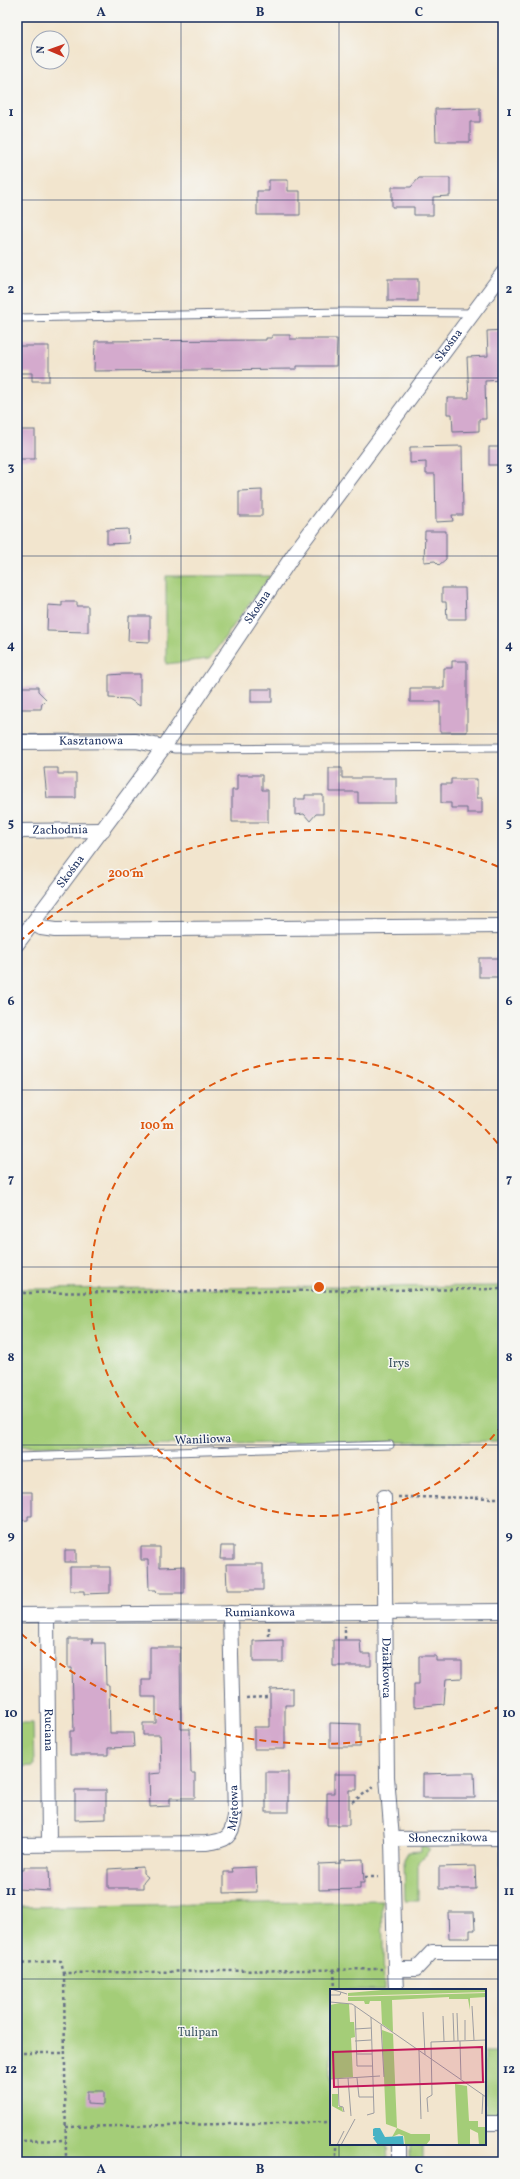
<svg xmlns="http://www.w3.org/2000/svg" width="520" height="2179" font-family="Vollkorn,serif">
<rect width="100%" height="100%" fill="#f6f6f2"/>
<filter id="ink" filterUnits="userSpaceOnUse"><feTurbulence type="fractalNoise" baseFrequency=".025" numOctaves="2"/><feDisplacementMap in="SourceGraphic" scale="8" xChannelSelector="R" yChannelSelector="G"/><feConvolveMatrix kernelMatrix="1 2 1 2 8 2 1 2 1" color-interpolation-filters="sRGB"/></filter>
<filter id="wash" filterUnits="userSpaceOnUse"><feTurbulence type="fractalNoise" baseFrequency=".012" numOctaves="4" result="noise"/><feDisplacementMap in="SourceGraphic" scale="16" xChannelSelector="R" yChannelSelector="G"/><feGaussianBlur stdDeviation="0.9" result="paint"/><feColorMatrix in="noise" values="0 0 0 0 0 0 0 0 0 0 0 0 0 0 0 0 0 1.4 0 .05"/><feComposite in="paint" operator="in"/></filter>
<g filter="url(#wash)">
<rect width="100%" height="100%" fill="#f2e5ce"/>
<g fill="#a4cd78" stroke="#607e6b">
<path d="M166,576H270L209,659L166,664Z"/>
<path d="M503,1286V1441L17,1446V1289Z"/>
<path d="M17,1723H33L34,1766L17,1767Z"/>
<path d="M421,1845L430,1850L418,1862V1901H405L404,1859L408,1852L421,1851Z"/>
<path d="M501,1850H503V1901L501,1902Z"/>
<path d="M382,1901L384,1990H331V2144H387L388,2162H17V1907Z"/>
<path d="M485,2052H503V2118L485,2117Z"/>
<rect x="410" y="2144" width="13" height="18"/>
</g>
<g id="blocks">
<g fill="#d4aacd">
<path d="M480,108V122H470V142H436L435,109Z"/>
<path d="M419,178H450V196L433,197V215H414V207H392V187H411Z"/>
<path d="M269,180H288V191H300V215H257V191H269Z"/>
<rect x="388" y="279" width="30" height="22"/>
<path d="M503,330V380L485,381L486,419H479V431L453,432L452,414H447V398H469L467,357L488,356L487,331Z"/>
<path d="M272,335H290V339H337L336,366H297V369L94,371L95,341L266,340V338H272Z"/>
<path d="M17,346H49V381H32V373H17Z"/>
<rect x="17" y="430" width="18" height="29"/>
<path d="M462,446L463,515H452L453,521L436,522L435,474H426V462L410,463V447Z"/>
<rect x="489" y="447" width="14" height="18"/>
<path d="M262,490V516H239V491Z"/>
<path d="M128,529L129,543L107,544V530Z"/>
<path d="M425,531H446V559L439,565L435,561L424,562Z"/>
<path d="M442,588H465L466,619H447L446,602H442Z"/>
<path d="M62,602H77V606H88V632L47,631L48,605L62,606Z"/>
<path d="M129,616H150V642L128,641Z"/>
<path d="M452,661H467V732H440V702H410V688H444V668H452Z"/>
<path d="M123,674H140V706L129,699L109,698V675Z"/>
<path d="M17,687H38V691L46,699L42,703L41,709H17Z"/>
<rect x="251" y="689" width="21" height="13"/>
<path d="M44,768H58V774H76V798H47Z"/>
<path d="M329,768H342V778H396V803H358V792H329Z"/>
<path d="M237,775H262V790H268V822H232V790H237Z"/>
<path d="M451,779H477V798H482V813H467V808H451V803H441V784H451Z"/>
<path d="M305,795H323V814H316L310,821L304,814L295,815V799H305Z"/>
<rect x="479" y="958" width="24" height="19"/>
<path d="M17,1492H32V1516H28V1520L17,1521Z"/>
<path d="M221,1546H234V1559H220Z"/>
<path d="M141,1547H160V1567L184,1566V1593H157L156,1590H149L148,1560H141Z"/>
<rect x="65" y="1550" width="11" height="12"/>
<path d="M226,1564H263V1590H227Z"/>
<path d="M70,1567H110V1593L84,1594V1591H70Z"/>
<path d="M68,1639H93L92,1643H105L106,1685H109L110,1733H133L134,1747L108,1748V1755H70V1731H74L72,1668H68Z"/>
<path d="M283,1640V1662H253V1641Z"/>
<path d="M333,1640H360L361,1654H371V1666H333Z"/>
<path d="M150,1647H180L181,1729H190L191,1773H195V1798H170V1806L150,1807L149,1774L161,1773L160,1735H143V1723H156V1697H142V1680H150Z"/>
<path d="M419,1656H436V1661H462V1678L446,1679L444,1704L414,1707V1684H419Z"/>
<path d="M293,1688V1705H285V1749H254V1727H270V1689Z"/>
<path d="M330,1723L360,1724V1747H330Z"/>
<rect x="266" y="1772" width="22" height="40"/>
<path d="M457,1773H474L475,1798H423V1774Z"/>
<path d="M334,1774H357V1790H349V1825H327V1793H334Z"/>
<path d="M75,1790H106V1819L75,1820Z"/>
<path d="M363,1859L364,1883H360V1889L319,1890V1864L341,1863V1860Z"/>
<path d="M475,1866L476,1889H439V1867Z"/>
<path d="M24,1867H49L50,1891L17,1889V1870H24Z"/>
<path d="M143,1867V1873L148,1877L143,1883V1888H108V1869Z"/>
<path d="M256,1867L257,1892L224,1893V1872H233L232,1868Z"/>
<path d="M448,1912H474L475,1930H470V1938H449Z"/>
<path d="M87,2091H104V2105L87,2104Z"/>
</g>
</g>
</g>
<g filter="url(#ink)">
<use href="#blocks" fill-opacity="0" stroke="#666f85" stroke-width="1"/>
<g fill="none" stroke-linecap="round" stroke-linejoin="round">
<defs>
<g id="service">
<path d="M17,318L344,312L471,313"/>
<path d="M164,747L175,749L503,747"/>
<path d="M17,1457L390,1445"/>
</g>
<g id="minor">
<path id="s1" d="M17,742L136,741L164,747"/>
<path id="s2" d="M17,831L103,830"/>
<path d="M33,923L41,928L55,930L503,926"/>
<path id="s3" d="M17,944L164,747L296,551L503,273"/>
<path id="s4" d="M384,1497L387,1777L392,1839L395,1969"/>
<path id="s5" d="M17,1615L503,1611"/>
<path id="s6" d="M47,1615L49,1845"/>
<path id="s7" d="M392,1839L503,1838"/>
<path id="s8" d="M17,1845L206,1843C227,1841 232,1837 235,1816L230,1613"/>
<path d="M396,1990L395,1969H416L432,1952H503"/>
<path d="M485,2123H503"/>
<path d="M399,2144V2162"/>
</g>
</defs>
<use href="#service" stroke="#666f85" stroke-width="9"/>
<use href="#minor" stroke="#666f85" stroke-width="16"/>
<g stroke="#666f85" stroke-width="2.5" stroke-dasharray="3 3" stroke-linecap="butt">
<path d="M17,1293L503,1289"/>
<path d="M398,1497L503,1498"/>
<path d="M269,1627V1639"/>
<path d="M345,1639V1626"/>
<path d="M246,1698L267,1697"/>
<path d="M352,1802L374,1787"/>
<path d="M365,1877H378"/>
<path d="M17,1963L61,1961L64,1973L382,1969"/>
<path d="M334,1970L335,1990"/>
<path d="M64,1973L66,2162"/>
<path d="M17,2053H65"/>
<path d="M66,2127L331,2122"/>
<path d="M17,2141L66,2140"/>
<path d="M336,2162V2144"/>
</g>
<use href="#service" stroke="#fff" stroke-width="7"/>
<use href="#minor" stroke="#fff" stroke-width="14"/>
</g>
</g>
<path fill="none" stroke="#1b2f5e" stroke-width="1" stroke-opacity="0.55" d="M181,17V2162M339,17V1990M17,200H503M17,378H503M17,556H503M17,734H503M17,912H503M17,1090H503M17,1267H503M17,1445H503M17,1623H503M17,1801H503M17,1979H503M339,2144V2162"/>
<g fill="none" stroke="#de5710" stroke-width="2" stroke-dasharray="7 5">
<path d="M502 1425A229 229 0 1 1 502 1149"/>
<path d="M501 1706A457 457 0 0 1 19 1632M19 942A457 457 0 0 1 501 868"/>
</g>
<g text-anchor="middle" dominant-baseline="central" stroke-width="3" stroke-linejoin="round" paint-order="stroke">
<g font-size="12" fill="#1b2f5e" stroke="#f6f6f2">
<text stroke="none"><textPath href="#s3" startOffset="738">Skośna</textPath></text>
<text stroke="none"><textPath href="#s3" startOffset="414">Skośna</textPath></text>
<text stroke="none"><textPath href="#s1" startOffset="74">Kasztanowa</textPath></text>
<text stroke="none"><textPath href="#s2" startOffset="43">Zachodnia</textPath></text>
<text stroke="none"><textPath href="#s3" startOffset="90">Skośna</textPath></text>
<text transform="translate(203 1440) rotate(-2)">Waniliowa</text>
<text stroke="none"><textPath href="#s5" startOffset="243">Rumiankowa</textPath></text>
<text stroke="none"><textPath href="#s4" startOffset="171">Działkowca</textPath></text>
<text stroke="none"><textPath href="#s6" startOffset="115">Ruciana</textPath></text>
<text stroke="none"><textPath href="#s8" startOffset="242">Miętowa</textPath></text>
<text stroke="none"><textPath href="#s7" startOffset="56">Słonecznikowa</textPath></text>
</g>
<g font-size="12" fill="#3d5664" stroke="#f6f6f2">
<text x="399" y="1364">Irys</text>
<text x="198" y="2033">Tulipan</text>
</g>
</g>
<g transform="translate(330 1989)">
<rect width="156" height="156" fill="#f2e5ce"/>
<path d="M147,0H156V3L18,7V4L52,1ZM156,4V8L140,9V21L138,10H119V8L62,11L63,43L52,35L51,12H40L39,15H35L34,12H18V8ZM10,14L19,15L20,33H24L25,48L21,49L23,88L0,90V16ZM52,41L63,45L67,139L81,145H100V151L96,156H75L74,147L69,145L62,148L67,139L56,135ZM125,95L137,97L139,132H148V138H156V156H149L148,144L140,140V156H128ZM2,105H8V118H12L13,123L2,117Z" fill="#a4cd78"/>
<path d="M45,139H50L55,148L73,147L74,156H48L43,149L45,147H43V140Z" fill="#47b3c5"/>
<path fill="none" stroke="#9c9ca1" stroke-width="1" d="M1,0L17,5M0,6H10L11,3M0,13L22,15L156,108M25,17L27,77H42M142,17L144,51M93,23L95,66M123,24L124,52M127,24L128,52M113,27L114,52M135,31V51M51,36L54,88M25,40L41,39M25,52L41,51M130,52L131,90M89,62L91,130M26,65H42M18,89L50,87M27,89L29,108H44M0,90L18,89L21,127M8,90L9,117L13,118L14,123M102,95L156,93M98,123L97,109L102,106L101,53L156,51M152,125L153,106M37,126L44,124L41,28M7,156L14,142M11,156L25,130"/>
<path fill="#c2185b" fill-opacity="0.15" stroke="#c2185b" stroke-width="2" d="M152,58L153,93L4,98L3,63Z"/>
<rect width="156" height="156" fill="none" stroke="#1b2f5e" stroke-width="2"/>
</g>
<circle cx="319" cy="1287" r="6" fill="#de5710" stroke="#f6f6f2" stroke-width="2"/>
<g font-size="12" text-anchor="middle" font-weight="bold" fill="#de5710" stroke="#f6f6f2" stroke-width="3" stroke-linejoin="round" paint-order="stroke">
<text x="126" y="877">200 m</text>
<text x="157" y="1129">100 m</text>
</g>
<rect width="520" height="2179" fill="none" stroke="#f6f6f2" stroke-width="44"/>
<g transform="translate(50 50) rotate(272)"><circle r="19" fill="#f6f6f2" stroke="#9ea6b7"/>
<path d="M0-3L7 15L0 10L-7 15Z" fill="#c8321e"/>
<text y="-6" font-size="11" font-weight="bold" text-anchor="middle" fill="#1b2f5e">N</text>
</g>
<rect x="22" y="22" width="476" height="2135" fill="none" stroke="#1b2f5e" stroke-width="1.5"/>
<g font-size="13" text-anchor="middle" font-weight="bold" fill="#1b2f5e">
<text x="101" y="16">A</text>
<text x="260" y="16">B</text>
<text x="419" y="16">C</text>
<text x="11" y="116">1</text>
<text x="509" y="116">1</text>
<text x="11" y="293">2</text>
<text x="509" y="293">2</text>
<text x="11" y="471">3</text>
<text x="509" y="471">3</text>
<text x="11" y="649">4</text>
<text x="509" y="649">4</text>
<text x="11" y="827">5</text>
<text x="509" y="827">5</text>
<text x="11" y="1005">6</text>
<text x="509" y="1005">6</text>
<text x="11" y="1183">7</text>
<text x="509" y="1183">7</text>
<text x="11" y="1361">8</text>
<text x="509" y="1361">8</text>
<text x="11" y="1539">9</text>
<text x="509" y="1539">9</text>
<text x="11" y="1717">10</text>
<text x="509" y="1717">10</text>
<text x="11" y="1895">11</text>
<text x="509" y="1895">11</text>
<text x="11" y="2073">12</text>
<text x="509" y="2073">12</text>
<text x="101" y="2173">A</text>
<text x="260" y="2173">B</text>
<text x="419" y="2173">C</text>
</g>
</svg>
